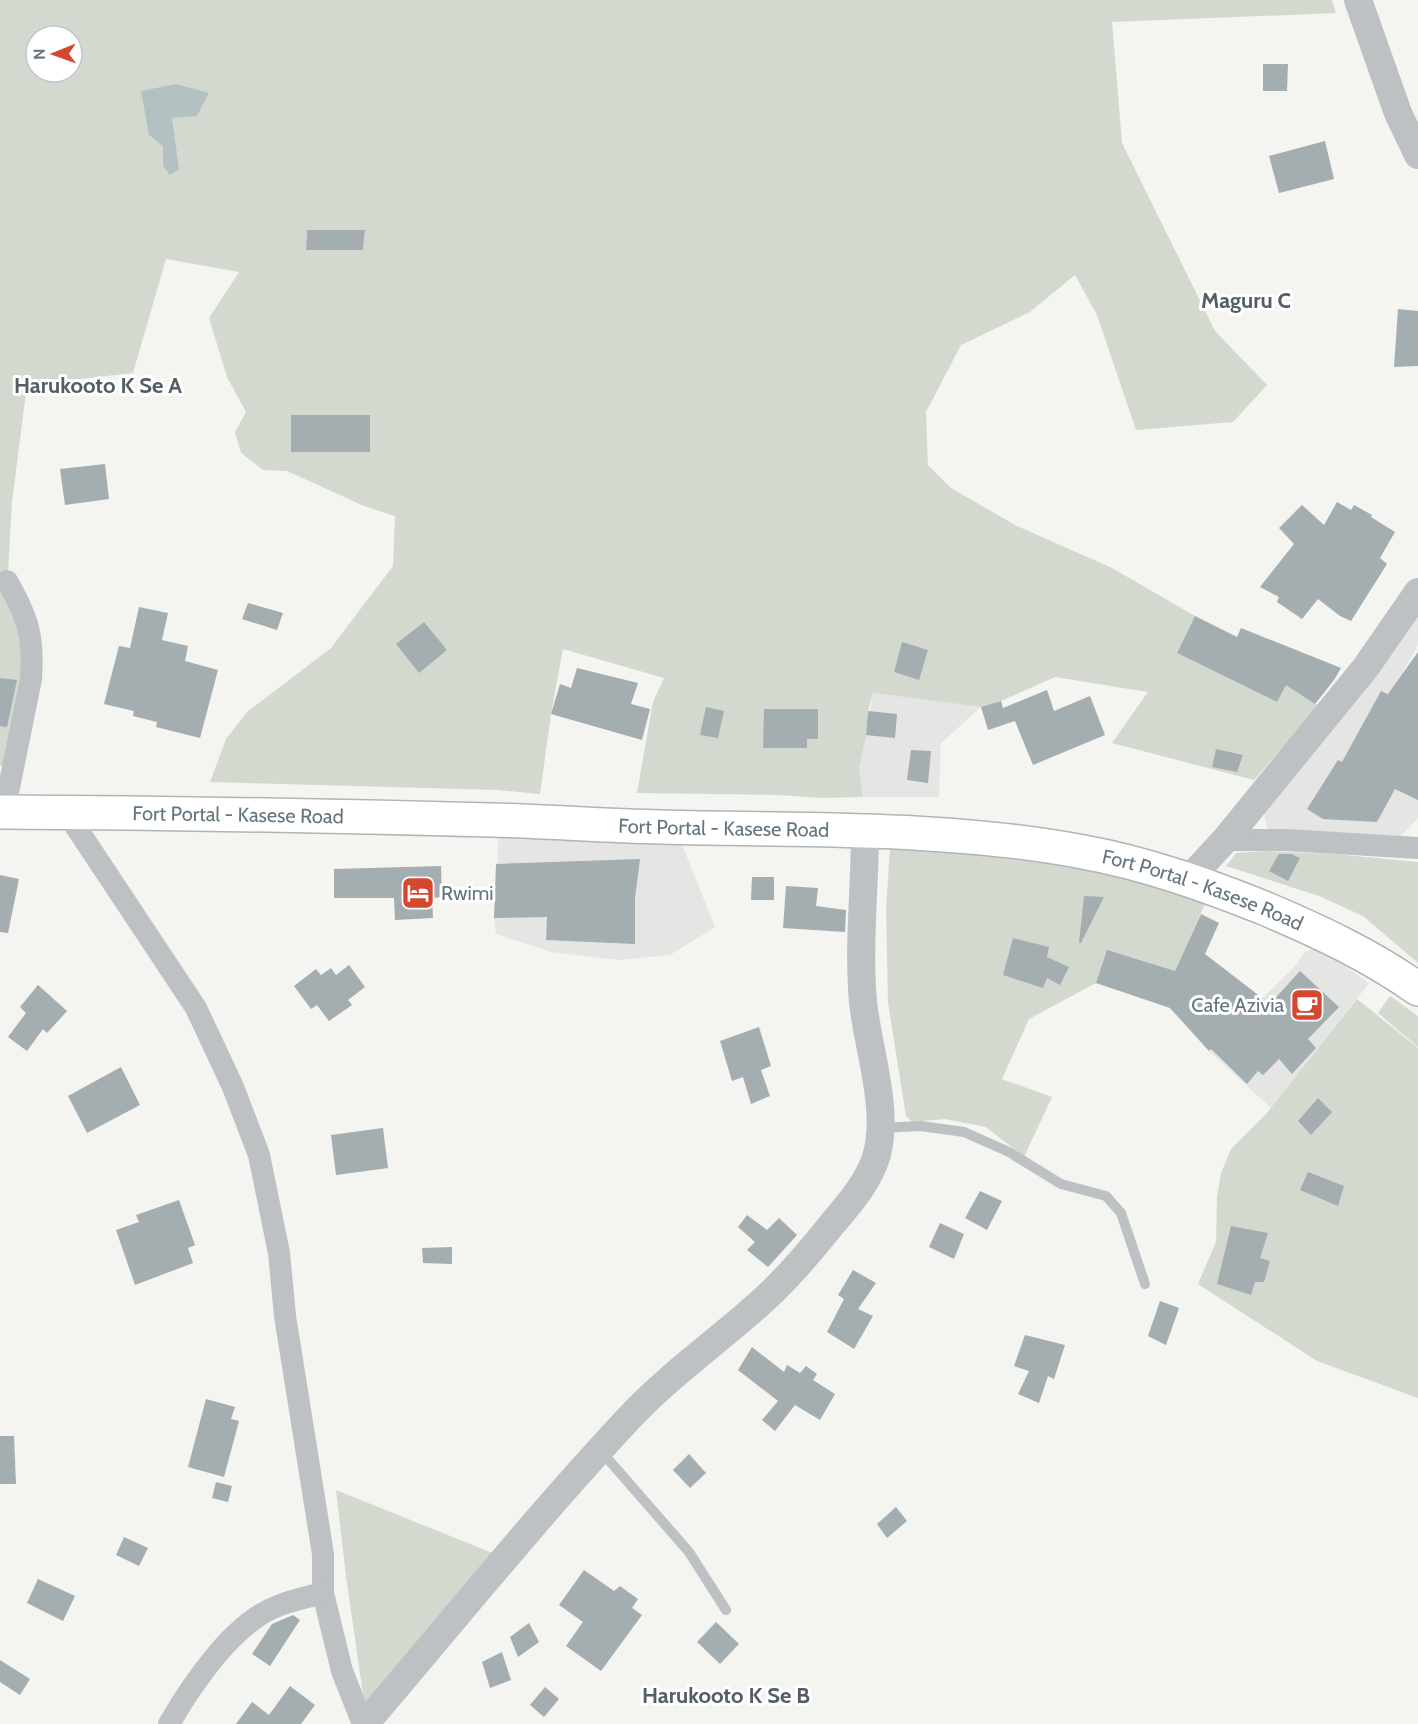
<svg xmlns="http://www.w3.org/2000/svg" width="1418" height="1724" font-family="Cabin,sans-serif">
<rect width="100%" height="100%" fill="#f4f4f0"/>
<g fill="#e5e5e4">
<path d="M1418,613V645L1398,681L1417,703L1381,691L1418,723V818L1401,836L1268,830L1264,814Z"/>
<path d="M873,693L981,707L941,743L939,797H863L859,769Z"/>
<path d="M499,829L677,832L715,927L670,955L618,960L551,952L496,934L494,918Z"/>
<path d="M1314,949L1336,960L1369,983L1271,1108L1209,1051L1296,965L1304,953Z"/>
</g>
<g fill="#d4d9d0" fill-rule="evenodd">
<path d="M0,0H1332L1336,13L1112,22L1122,143L1215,331L1267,385L1233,422L1136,430L1097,315L1075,275L1030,312L961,345L926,412L928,465L951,488L1015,525L1112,568L1195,616L1177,653L1277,702L1297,662L1308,699L1319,706L1254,780L1112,743L1148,692L1055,677L1001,701L981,707L873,693L868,711L866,735L859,769L863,797L820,798L779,795L637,793L653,702L664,678L563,649L551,714L540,794L498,790L210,782L226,739L247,712L331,648L393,566L395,516L364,506L287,471L263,470L241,453L235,432L246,412L227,377L209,318L239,272L166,259L133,373L27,385L12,502L8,572L24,591L18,767L0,766ZM36,36H72V72H36ZM307,230H365L363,250H306Z"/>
<path d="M890,847H997L1209,895L1176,969L1167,1005L1096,983L1029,1019L1002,1079L1052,1097L1024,1157L986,1127L945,1119L912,1122L906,1116L888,1003L886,909Z"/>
<path d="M1266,851L1334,854L1418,862V963L1363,916L1319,896L1226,866L1236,853Z"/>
<path d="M1390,996L1418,1016V1047L1378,1013Z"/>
<path d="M1357,999L1418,1048V1398L1317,1361L1198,1284L1216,1242L1217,1197L1221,1173L1231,1149L1266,1114Z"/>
<path d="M336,1490L500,1556L373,1700L364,1701L346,1577Z"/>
</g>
<path fill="#b4c1c3" d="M176,84L209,93L197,116L172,118L179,169L170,175L163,166V146L149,135L141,91Z"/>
<g fill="#a4adb0">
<path d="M1263,64H1288L1287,91H1263Z"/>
<path d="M1325,141L1334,179L1279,193L1269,156Z"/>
<path d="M307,230H365L363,250H306Z"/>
<path d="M1398,309L1418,311V366L1394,367Z"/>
<rect x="291" y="415" width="79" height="37"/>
<path d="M105,464L109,499L65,505L60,469Z"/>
<path d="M1337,502L1351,510L1354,505L1372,515L1371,517L1395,532L1380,558L1387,564L1351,621L1340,616L1318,599L1302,619L1277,602L1279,597L1260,587L1294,544L1279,528L1302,505L1324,525Z"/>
<path d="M248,603L283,613L277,630L242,619Z"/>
<path d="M139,607L168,613L162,640L188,646L185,661L218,670L200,738L156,727L157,722L133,716L134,711L104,704L119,646L130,648Z"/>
<path d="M1195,616L1237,637L1241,628L1341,668L1334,680L1315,704L1286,685L1277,702L1177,653Z"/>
<path d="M424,622L447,650L419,673L396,644Z"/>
<path d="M902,642L928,650L919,680L894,672Z"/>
<path d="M1418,652V800L1395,789L1377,822L1323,819L1307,809L1338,760L1342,762L1381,691L1388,694Z"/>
<path d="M577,668L638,683L631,704L650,709L642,740L551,714L560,684L571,688Z"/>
<path d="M0,678L17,680L7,727L0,726Z"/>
<path d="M1047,690L1054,711L1090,696L1105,735L1033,765L1015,721L988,730L981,707L1001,701L1003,708Z"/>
<path d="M706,707L724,711L718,738L700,735Z"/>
<path d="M764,709H818V739H807V748H763Z"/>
<path d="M868,711L897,714L895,738L866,735Z"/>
<path d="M1216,749L1243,755L1237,772L1212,767Z"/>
<path d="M911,750L931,751L928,783L907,780Z"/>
<path d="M1279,854H1291L1300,858L1288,881L1269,871Z"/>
<path d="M640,859L635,898V944L546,940L547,917L494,918L496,864Z"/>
<path d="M441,866L442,897L432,898L433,918L395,920L394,898H334V869Z"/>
<path d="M0,875L19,879L8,933L0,932Z"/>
<path d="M752,877H774V900H751Z"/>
<path d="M786,886L818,888L816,906L846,910L845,932L783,928Z"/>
<path d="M1084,896L1104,897L1081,943H1079Z"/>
<path d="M1201,914L1219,923L1205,954L1270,1004L1300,971L1339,1007L1308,1039L1316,1048L1292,1074L1279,1059L1263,1075L1258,1071L1247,1084L1211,1049L1209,1051L1170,1008L1096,983L1107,950L1175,971Z"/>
<path d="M1013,938L1049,947L1047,957L1069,967L1060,985L1047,978L1043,988L1003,975Z"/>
<path d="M349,965L365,987L348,1000L352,1005L329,1021L317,1005L311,1009L294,986L316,969L321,975L331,968L336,975Z"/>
<path d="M38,985L67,1011L47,1033L43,1029L27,1051L8,1037L26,1013L20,1007Z"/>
<path d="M759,1027L771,1066L761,1070L770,1096L751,1104L743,1077L732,1081L720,1041Z"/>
<path d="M121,1067L140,1105L87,1133L68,1096Z"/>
<path d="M1318,1098L1332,1112L1311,1135L1298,1121Z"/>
<path d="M383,1128L388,1168L336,1175L331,1135Z"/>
<path d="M1308,1172L1344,1186L1338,1206L1300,1190Z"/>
<path d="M980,1191L1002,1201L987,1230L965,1218Z"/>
<path d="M179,1200L195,1245L188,1248L193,1263L135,1285L116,1230L139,1222L136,1215Z"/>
<path d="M747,1215L767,1230L779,1218L797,1235L768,1267L747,1250L755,1242L738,1227Z"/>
<path d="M940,1223L964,1234L954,1259L929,1247Z"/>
<path d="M1231,1226L1268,1233L1260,1258L1270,1261L1264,1282H1255L1251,1295L1217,1284Z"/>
<path d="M452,1247V1264L423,1263L422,1248Z"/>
<path d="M853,1270L876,1283L858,1309L873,1316L854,1349L827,1332L844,1299L838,1295Z"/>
<path d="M1160,1301L1179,1308L1166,1345L1148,1336Z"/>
<path d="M1025,1335L1065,1345L1054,1379L1048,1376L1039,1403L1018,1394L1029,1371L1014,1366Z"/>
<path d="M752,1347L784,1372L787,1365L800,1373L806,1366L817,1374L813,1380L835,1394L820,1420L795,1405L775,1431L762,1420L778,1401L738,1370Z"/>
<path d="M206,1399L235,1407L231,1419L239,1421L224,1477L188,1467Z"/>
<path d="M0,1436H14L16,1484H0Z"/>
<path d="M689,1454L706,1473L690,1488L673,1470Z"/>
<path d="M216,1482L232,1486L228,1502L212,1498Z"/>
<path d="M896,1507L907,1521L887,1538L877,1524Z"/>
<path d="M124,1537L148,1548L139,1566L116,1555Z"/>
<path d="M584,1570L614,1591L620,1586L638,1599L632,1608L642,1615L601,1671L566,1646L583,1622L559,1605Z"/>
<path d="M38,1579L75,1596L63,1621L27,1603Z"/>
<path d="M293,1615L300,1620L270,1666L252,1654L272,1624Z"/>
<path d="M716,1622L739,1644L720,1664L697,1642Z"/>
<path d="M529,1623L539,1642L518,1657L510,1637Z"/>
<path d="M502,1652L511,1680L490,1688L482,1662Z"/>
<path d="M0,1660L30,1679L20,1695L0,1682Z"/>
<path d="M290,1686L315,1705L301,1724H236L252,1702L269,1715Z"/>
<path d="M545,1687L559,1699L544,1717L530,1705Z"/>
</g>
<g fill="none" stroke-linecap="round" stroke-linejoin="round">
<defs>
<g id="trunk">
<path id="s1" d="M0,812C175,813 350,816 524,821C570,823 616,826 662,827C803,831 945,826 1083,852C1145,863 1206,885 1264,908C1318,931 1370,955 1418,989"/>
</g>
</defs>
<use href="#trunk" stroke="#b0b4b6" stroke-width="36"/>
<g stroke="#bdc1c4" stroke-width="10">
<path d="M881,1128L921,1126L964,1132L1009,1152L1061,1184L1106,1196L1121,1213L1145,1284"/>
<path d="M600,1450L689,1552L726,1610"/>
</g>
<g stroke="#bdc1c4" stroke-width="22">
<path d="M4,812L31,679C34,636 28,618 7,581"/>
<path d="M66,812L196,1008L233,1087L259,1155L279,1253L285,1316L323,1554V1593L342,1671L363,1724"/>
<path d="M1225,840H1287L1418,848"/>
<path d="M169,1724C192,1684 234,1622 278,1606C292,1600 308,1597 323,1593"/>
</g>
<g stroke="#bdc1c4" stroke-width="28">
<path d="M1358,0L1398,113L1418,155"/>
<path d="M1188,880L1225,840L1366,667L1418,592"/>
<path d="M365,1724C453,1621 538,1515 631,1416C668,1377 711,1346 751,1311C782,1285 808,1254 833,1223C850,1203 870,1180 877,1154C889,1107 868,1049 863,1002C858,945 865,888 865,831"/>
</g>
<use href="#trunk" stroke="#fff" stroke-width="33"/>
</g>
<defs>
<symbol id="hotel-square" viewBox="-11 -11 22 22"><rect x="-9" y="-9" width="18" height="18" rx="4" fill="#d44830" stroke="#fff"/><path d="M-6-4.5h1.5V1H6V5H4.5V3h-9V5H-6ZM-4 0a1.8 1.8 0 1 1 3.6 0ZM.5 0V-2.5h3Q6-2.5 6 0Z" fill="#fff"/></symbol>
<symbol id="cafe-square" viewBox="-11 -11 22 22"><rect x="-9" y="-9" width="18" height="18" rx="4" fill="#d44830" stroke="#fff"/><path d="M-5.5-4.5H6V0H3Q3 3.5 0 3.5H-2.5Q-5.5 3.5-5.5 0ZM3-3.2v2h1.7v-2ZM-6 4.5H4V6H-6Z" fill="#fff"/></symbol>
</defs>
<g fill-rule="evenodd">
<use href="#hotel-square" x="399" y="874" width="38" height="38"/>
<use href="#cafe-square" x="1288" y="986" width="38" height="38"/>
</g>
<g text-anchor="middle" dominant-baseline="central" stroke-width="6" stroke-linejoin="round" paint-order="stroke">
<g font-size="20" fill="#65767f" stroke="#fff">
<text stroke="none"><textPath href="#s1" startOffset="238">Fort Portal - Kasese Road</textPath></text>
<text stroke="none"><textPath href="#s1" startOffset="724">Fort Portal - Kasese Road</textPath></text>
<text stroke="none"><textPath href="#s1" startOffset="1210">Fort Portal - Kasese Road</textPath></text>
</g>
<g font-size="20" fill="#65767f" stroke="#fff" text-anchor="start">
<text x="441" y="893">Rwimi</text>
<text x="1284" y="1005" text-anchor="end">Cafe Azivia</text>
</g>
<g font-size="22" font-weight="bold" fill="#535e65" stroke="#fff">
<text x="1246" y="300">Maguru C</text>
<text x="98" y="385">Harukooto K Se A</text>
<text x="726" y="1695">Harukooto K Se B</text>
</g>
</g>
<g transform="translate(54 54) rotate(269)"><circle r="28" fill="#ffffff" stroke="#c1c8cc" stroke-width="1.5"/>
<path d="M0-4.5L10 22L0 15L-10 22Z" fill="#d44830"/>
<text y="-9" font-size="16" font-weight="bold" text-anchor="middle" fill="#65767f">N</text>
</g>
</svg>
